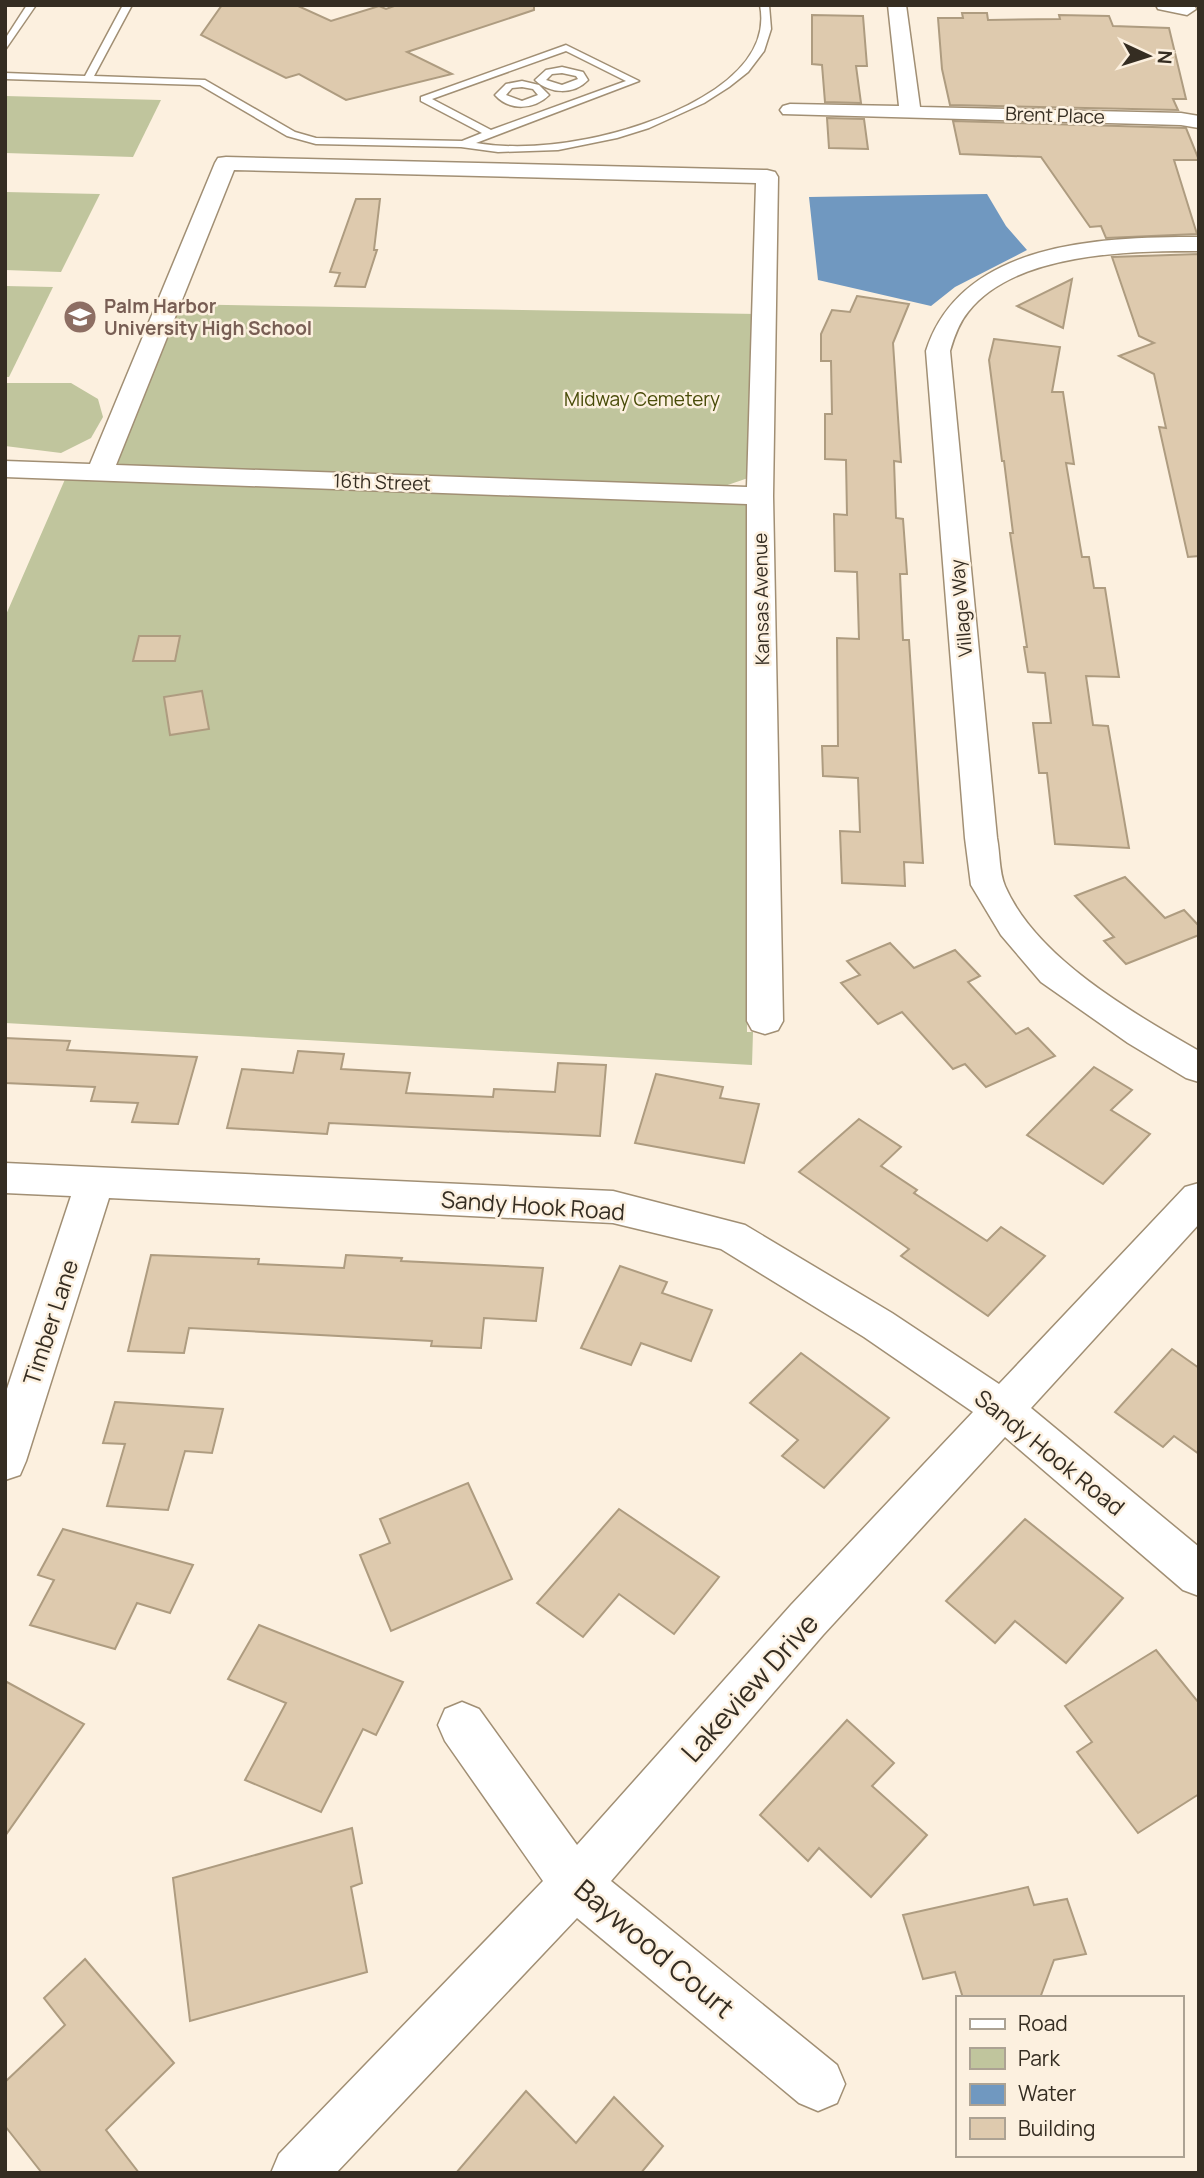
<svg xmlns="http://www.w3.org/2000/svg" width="1204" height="2178" font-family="Manrope,sans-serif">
<rect width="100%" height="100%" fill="#fcf0df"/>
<g fill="#c0c59d">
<path d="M5,96L161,100L133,157L5,153Z"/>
<path d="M5,192L100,194L61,272L5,270Z"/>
<path d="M5,286L53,287L9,377H5Z"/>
<path d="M169,304L757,314L751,477L713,490L102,467Z"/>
<path d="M5,383H71L98,399L103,417L91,438L61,453L5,446Z"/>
<path d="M66,477L746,502L747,1032H753L752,1065L5,1023V617Z"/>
</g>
<path fill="#7098c0" d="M987,194L1006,226L1027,250L955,287L931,306L818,280L809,197Z"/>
<g fill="#decaae" stroke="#ae9c80" stroke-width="2">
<path d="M222,5H296L331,21L379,6L386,9L397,5H534V10L407,52L452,74L346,100L299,74L286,78L201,35Z"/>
<path d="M962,13H987L988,20L1060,19L1059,15L1109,16L1113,26L1169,28L1186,99H1173L1178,110L950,105L942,69L938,18H963Z"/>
<path d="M812,15L863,16L867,66H856L861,103L825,102L822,65L812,64Z"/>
<path d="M827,118L864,119L868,149L829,148Z"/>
<path d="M953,121L1186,128L1199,160H1174L1197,234L1106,238L1101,226L1090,227L1041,157L960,154Z"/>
<path d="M356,199H380L374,250H377L365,287L335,286L340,273L330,272Z"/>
<path d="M1199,254V556L1188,557L1159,427L1166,428L1154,374L1119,356L1154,343L1139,336L1112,257Z"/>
<path d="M1072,279L1063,328L1017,306Z"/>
<path d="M857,296L909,304L893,343L901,462L894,461L896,518L903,519L907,574H900L903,640H909L923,863L904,862L905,886L842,883L840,831L860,832L858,778L823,776L822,746H838L837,638L859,639L857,572L835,571L834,514L847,515L846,460L825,459V414H832L831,361H821V334L832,310L850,312Z"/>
<path d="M994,339L1060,347L1052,392H1063L1074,464L1066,463L1082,557H1089L1094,588H1105L1119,677L1086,676L1093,725L1108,726L1129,848L1055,844L1047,773H1039L1033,723H1051L1045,673L1028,672L1024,647H1027L1010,533H1013L1004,461H1002L989,360Z"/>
<path d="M139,636H180L175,661H133Z"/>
<path d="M202,691L209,729L170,735L164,697Z"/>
<path d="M1125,877L1165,918L1184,910L1199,926V935L1126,964L1104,941L1114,937L1075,896Z"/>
<path d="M890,943L914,968L955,950L980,976L968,982L1016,1034L1028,1028L1055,1056L986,1087L965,1064L953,1069L902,1012L878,1024L841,983L860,975L847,961Z"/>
<path d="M5,1038L70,1041L67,1050L197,1057L178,1124L132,1122L138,1103L91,1101L95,1087L5,1083Z"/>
<path d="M298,1051L344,1054L341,1069L410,1073L406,1093L493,1097L494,1089L555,1092L558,1063L606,1065L600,1136L329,1123L327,1134L227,1128L242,1069L293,1073Z"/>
<path d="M1094,1067L1132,1090L1111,1110L1150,1134L1103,1184L1027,1135Z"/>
<path d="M656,1074L723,1087L720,1098L759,1104L744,1163L635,1143Z"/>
<path d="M859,1119L901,1147L881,1166L917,1190L914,1193L987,1241L1001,1227L1045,1256L988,1316L901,1256L909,1249L799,1172Z"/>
<path d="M151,1255L259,1259L258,1264L344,1268L346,1255L402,1258L401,1261L543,1268L536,1321L484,1318L481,1348L431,1346L432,1341L189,1328L184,1353L128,1351Z"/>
<path d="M620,1266L667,1282L662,1293L712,1310L691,1361L641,1343L631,1365L581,1348Z"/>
<path d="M1172,1349L1199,1368V1454L1174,1436L1163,1447L1115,1412Z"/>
<path d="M801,1353L889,1418L824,1488L782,1456L798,1440L750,1403Z"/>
<path d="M115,1402L223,1409L212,1453L185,1451L168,1510L107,1506L125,1444L103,1443Z"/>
<path d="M468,1483L512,1579L391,1631L360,1555L390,1543L380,1519Z"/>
<path d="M619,1509L719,1577L674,1634L619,1594L583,1637L537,1603Z"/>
<path d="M1025,1519L1123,1598L1066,1663L1015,1621L995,1643L946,1601Z"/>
<path d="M63,1529L193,1565L170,1613L137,1603L115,1649L30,1625L54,1580L38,1575Z"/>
<path d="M259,1625L403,1682L376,1735L363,1729L321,1812L245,1780L286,1703L228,1679Z"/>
<path d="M1156,1650L1199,1703V1794L1138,1833L1077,1752L1092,1742L1065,1706Z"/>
<path d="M5,1681L84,1724L5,1836Z"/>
<path d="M847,1720L894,1763L872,1786L927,1835L871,1897L819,1848L808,1861L760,1815Z"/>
<path d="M352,1828L362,1883L351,1887L367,1972L190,2021L173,1878Z"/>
<path d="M1028,1887L1034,1905L1067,1899L1086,1954L1054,1960L1040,1998H963L955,1972L923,1979L903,1915Z"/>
<path d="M85,1959L174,2063L106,2130L139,2173H42L5,2126V2082L65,2025L44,1998Z"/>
<path d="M526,2091L576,2143L614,2097L663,2146L641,2173H456Z"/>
</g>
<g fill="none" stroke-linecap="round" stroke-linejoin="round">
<defs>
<g id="lane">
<path d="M27,5H36L5,50V39Z"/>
<path d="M123,5H132L94,76L205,80L295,132L316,138L462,141L482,133L421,101V97L566,45L639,81L476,143C512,149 551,146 587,139C647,128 776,84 760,5H769L771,29L764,51L748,72L729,87L704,103L649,128L617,138L558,150L498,152L461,147L316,144L287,136L200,85L5,79V73L85,76ZM566,51L626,81L491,130L432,99Z"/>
<path d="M562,67L583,72L588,80C574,95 549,94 535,80L546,70ZM562,73L576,76L578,79L562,85L546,80L552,74Z"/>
<path d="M522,81L539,85L549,95C534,110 509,111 495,95L506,84ZM522,87L533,89L538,95L522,101L506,95L512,88Z"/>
</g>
<g id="street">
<path d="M888,5H906L920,107L1181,113L1199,116V128L1181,125L783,114L780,110L783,106L790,104L899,106Z"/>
<path d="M1156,5H1194L1196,9L1187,15L1158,9Z"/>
<path d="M226,157L767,170L775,172L778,177L773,496L783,1021L778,1030L765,1034L752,1030L747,1021V504L5,477V461L90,464L215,163L218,158ZM234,170L756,183L747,487L116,465Z"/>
<path d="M1199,237V251C1130,251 1015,252 968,312C959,323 954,337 950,351L997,838C1000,853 999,872 1005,886C1036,958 1133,1013 1199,1051V1082L1186,1078L1128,1043L1041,982L1001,935L971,885L965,838L926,351C961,241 1102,237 1199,237Z"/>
<path d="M5,1163L613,1191L745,1225L892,1313L999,1384L1185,1187L1199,1183V1224L1031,1408L1199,1547V1596L1183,1590L1005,1437L823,1635L611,1881L837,2065L845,2084L837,2103L818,2111L799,2103L577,1918L336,2173H271L279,2154L543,1881L445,1741L438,1725L445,1709L462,1702L479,1709L577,1845L791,1605L973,1412L864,1337L721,1249L613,1223L109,1198L26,1461L20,1475L5,1480V1395L71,1196L5,1193Z"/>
</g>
</defs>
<use href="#lane" stroke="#a18f74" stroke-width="3"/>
<use href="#street" stroke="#a18f74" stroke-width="3"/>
<use href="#lane" fill="#fff" fill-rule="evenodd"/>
<use href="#street" fill="#fff" fill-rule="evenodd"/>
</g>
<defs>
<symbol id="school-disc" viewBox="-11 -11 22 22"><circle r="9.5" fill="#8d6e63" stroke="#fcf0df"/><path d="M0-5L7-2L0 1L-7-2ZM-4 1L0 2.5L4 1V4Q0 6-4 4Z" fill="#fff"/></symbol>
</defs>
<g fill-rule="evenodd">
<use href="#school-disc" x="61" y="298" width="38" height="38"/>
</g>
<g text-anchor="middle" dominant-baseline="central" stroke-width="5" stroke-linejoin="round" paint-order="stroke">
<g font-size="19" fill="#352d22" stroke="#fcf0df">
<text transform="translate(1055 115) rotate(2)">Brent Place</text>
<text transform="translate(382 482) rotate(2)">16th Street</text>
<text transform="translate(761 599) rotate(-91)">Kansas Avenue</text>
<text transform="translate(961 608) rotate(-95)">Village Way</text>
</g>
<g font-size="19" font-weight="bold" fill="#785e54" stroke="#fcf0df" text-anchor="start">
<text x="104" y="306">Palm Harbor<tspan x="104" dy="22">University High School</tspan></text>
</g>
<g font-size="19" fill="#484b08" stroke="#fcf0df">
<text x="642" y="399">Midway Cemetery</text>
</g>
<g font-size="23" fill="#352d22" stroke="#fcf0df">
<text transform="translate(533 1205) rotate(4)">Sandy Hook Road</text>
<text transform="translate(50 1322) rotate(-72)">Timber Lane</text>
<text transform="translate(1050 1452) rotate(39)">Sandy Hook Road</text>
</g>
<g font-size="28" fill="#352d22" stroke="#fcf0df">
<text transform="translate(749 1687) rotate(-48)">Lakeview Drive</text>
<text transform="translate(655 1948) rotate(40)">Baywood Court</text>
</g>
</g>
<rect width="1204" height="2178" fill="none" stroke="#352d22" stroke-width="14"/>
<rect x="956" y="1996" width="228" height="161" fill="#fcf0df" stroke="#aca293" stroke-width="2"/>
<rect x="970" y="2019" width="35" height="10" fill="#ffffff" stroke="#aca293" stroke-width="2"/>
<text x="1018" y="2031" font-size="21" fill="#352d22">Road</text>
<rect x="970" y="2048" width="35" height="21" fill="#c0c59d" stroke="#aca293" stroke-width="2"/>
<text x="1018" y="2066" font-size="21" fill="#352d22">Park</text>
<rect x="970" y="2084" width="35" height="21" fill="#7098c0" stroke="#aca293" stroke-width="2"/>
<text x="1018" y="2101" font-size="21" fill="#352d22">Water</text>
<rect x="970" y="2118" width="35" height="21" fill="#decaae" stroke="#aca293" stroke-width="2"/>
<text x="1018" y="2136" font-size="21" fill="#352d22">Building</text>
<g transform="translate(1148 56) rotate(94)" stroke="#fcf0df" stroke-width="5" paint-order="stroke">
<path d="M0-5L12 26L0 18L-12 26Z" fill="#352d22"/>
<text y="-10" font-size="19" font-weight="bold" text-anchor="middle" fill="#352d22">N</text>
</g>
</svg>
